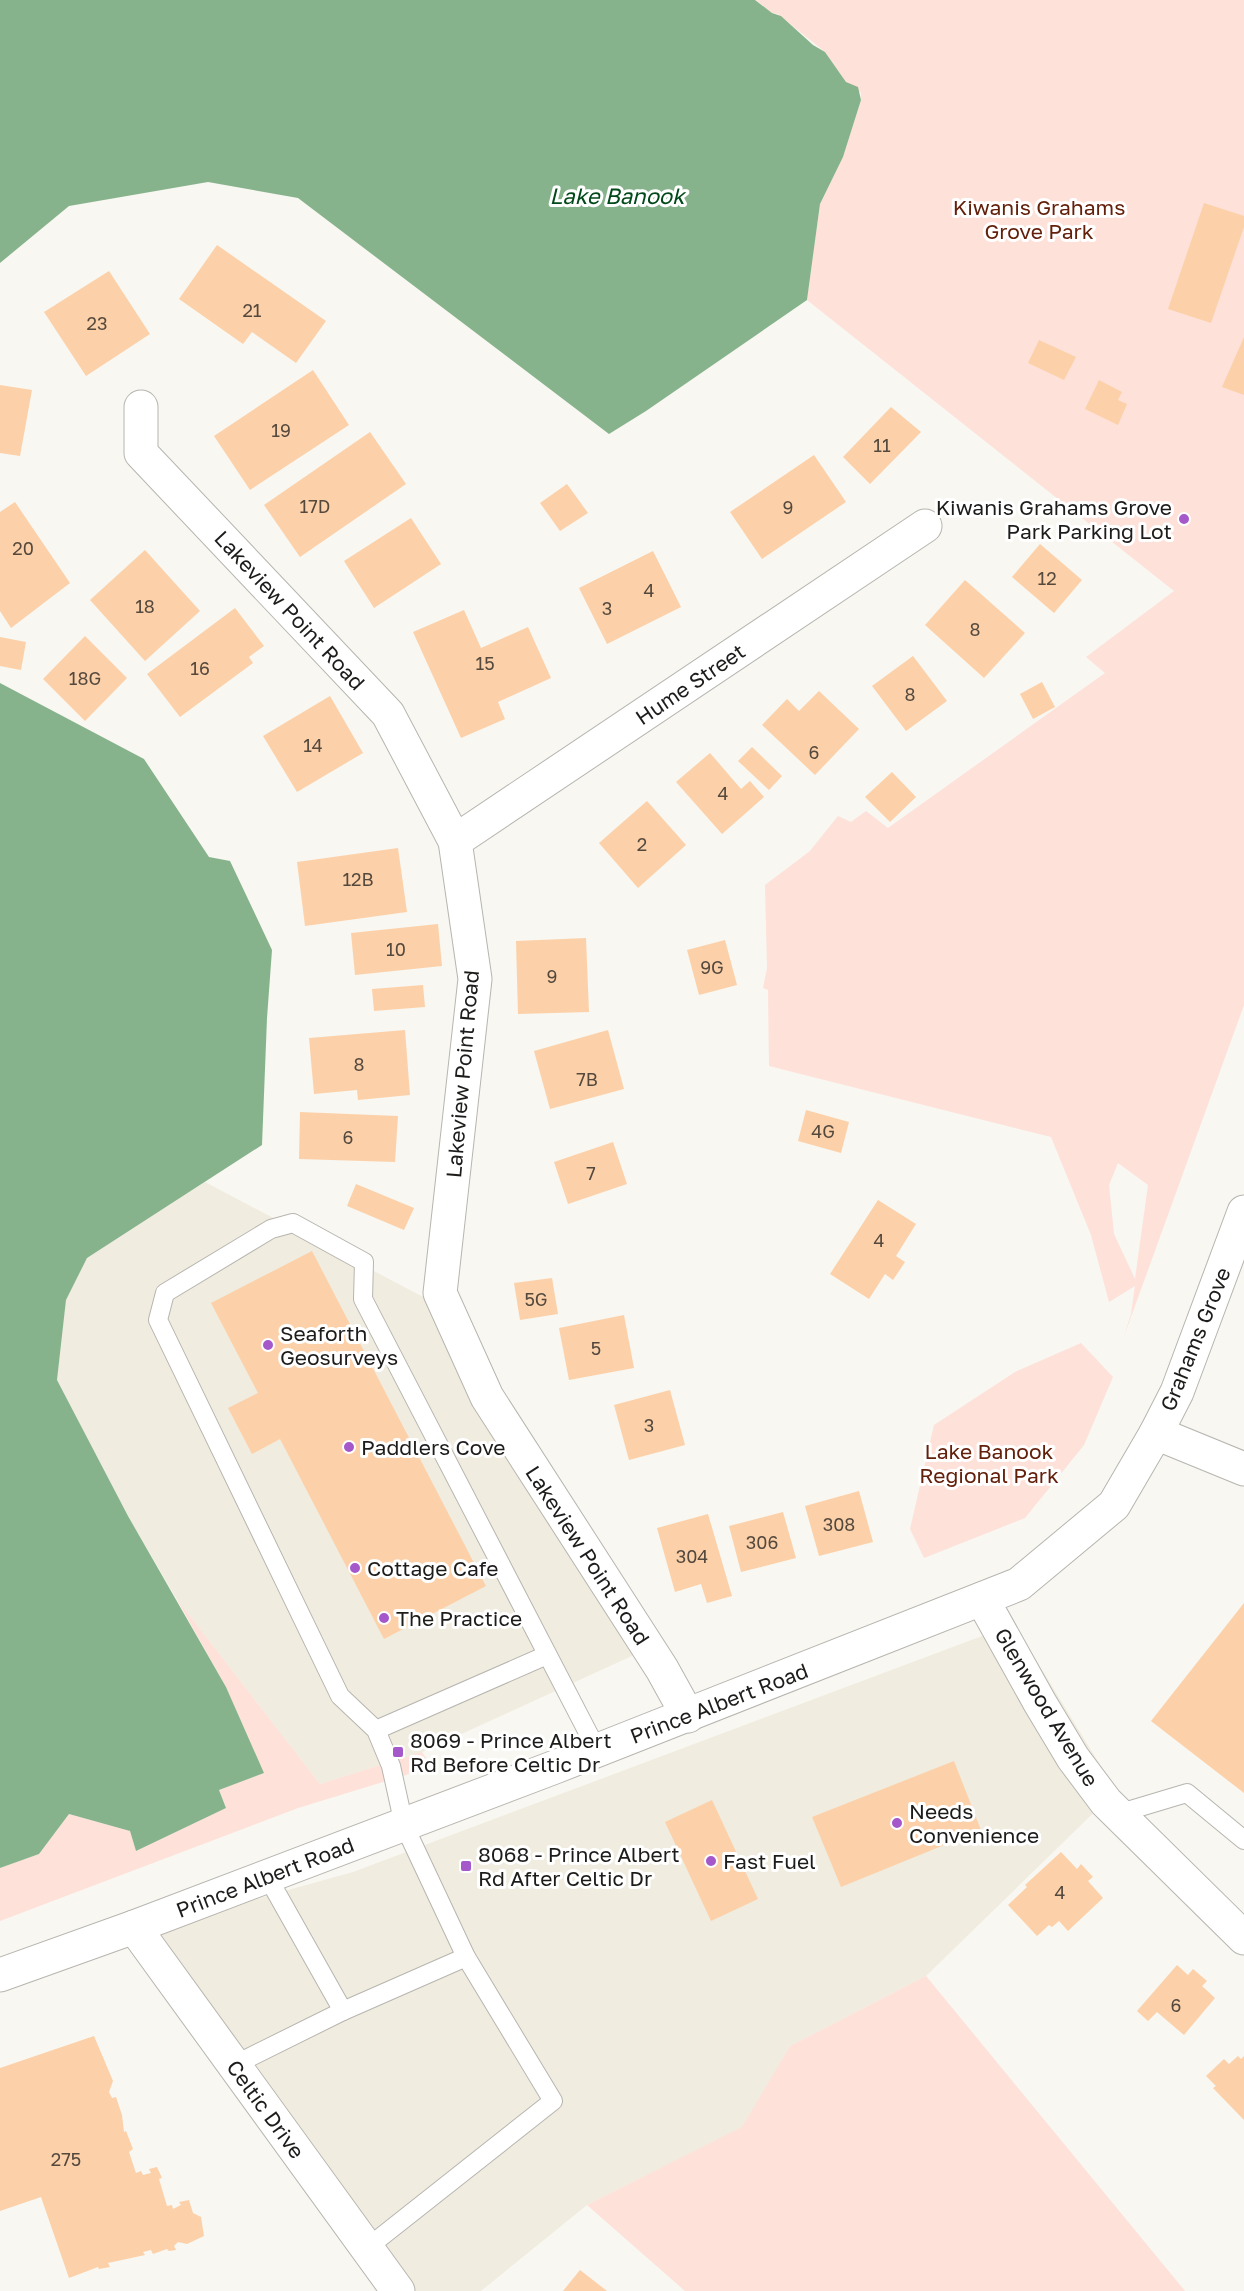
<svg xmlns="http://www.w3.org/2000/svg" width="1244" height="2291" font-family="'Golos Text',sans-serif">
<rect width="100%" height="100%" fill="#f8f7f1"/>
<g fill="#f0ecdf">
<path d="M205,1182L427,1299L647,1649L422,1752L320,1784L176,1598L128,1516L57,1380L66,1300L87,1258Z"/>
<path d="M1014,1624L1116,1791L926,1976L790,2046L743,2127L587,2205L481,2291H378L141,1931L353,1872Z"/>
</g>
<g fill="#fee1d9" fill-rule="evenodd">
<path d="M755,0H1244V1005L1123,1339L1131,1314L1135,1286L1109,1302L1091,1235L1051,1137L769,1066L768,990L763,988L767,968L765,885L810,851L838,816L851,822L866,811L888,828L1105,673L1086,657L1174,591L807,300L820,204L843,157L861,100V93L846,82L825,52L778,14L772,13ZM1118,1163L1148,1185L1135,1279L1114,1234L1109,1185Z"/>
<path d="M1081,1343L1113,1377L1084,1445L1025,1518L924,1558L910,1529L934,1425L1015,1372Z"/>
<path d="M176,1598L320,1784L422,1752L432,1767L298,1808L0,1921V1868L39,1854L69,1814L130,1831L136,1851L226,1808L219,1790L264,1773L226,1687Z"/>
<path d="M926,1976L1185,2291H685L587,2205L742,2127L790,2046Z"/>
</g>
<g fill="#87b38c">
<path d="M0,0H755L772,13L781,16L813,45L825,52L846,82L858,87L861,100L843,157L820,204L807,300L646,411L609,434L298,198L208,182L69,206L0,263Z"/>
<path d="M0,683L144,759L209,857L230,861L272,950L267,1018L262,1145L87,1258L66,1300L57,1380L128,1516L226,1687L264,1773L219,1790L226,1808L136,1851L130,1831L69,1814L39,1854L0,1868Z"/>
</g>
<g fill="#fcd1a9">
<path d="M1204,203L1244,216V227L1211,323L1168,309Z"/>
<path d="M217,245L326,321L296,363L252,332L243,344L179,299Z"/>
<path d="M109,271L150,334L86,376L44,312Z"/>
<path d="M1244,337V395L1222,387Z"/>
<path d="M1039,340L1076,357L1064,380L1028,363Z"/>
<path d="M313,370L349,425L250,490L214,436Z"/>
<path d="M1099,380L1122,392L1118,400L1127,404L1118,425L1085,409Z"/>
<path d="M0,385L32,390L20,456L0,453Z"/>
<path d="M891,407L921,432L870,484L843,457Z"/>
<path d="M370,432L406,484L300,557L264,505Z"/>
<path d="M814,455L846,502L762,559L730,512Z"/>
<path d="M567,484L588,513L560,531L540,503Z"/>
<path d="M15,502L70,583L11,628L0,611V512Z"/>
<path d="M411,518L441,564L374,608L344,561Z"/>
<path d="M1040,544L1082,580L1054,613L1012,577Z"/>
<path d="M145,550L200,611L145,661L90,600Z"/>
<path d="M653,551L681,607L607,644L579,588Z"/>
<path d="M965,580L1025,633L984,678L925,625Z"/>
<path d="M235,608L264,646L249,657L253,663L180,717L147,674Z"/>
<path d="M464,610L481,648L528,627L551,678L498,702L505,719L461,738L413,632Z"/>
<path d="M85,636L127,678L85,721L43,679Z"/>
<path d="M0,637L26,642L21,670L0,666Z"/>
<path d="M913,656L947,701L906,731L872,686Z"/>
<path d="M1042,682L1055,707L1033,719L1020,694Z"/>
<path d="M819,691L859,729L815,775L762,725L787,699L799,711Z"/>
<path d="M330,696L363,753L297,792L263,736Z"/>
<path d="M752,747L782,776L769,790L738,761Z"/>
<path d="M710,753L741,789L750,781L764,797L722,834L676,782Z"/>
<path d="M892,772L916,797L890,822L865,797Z"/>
<path d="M647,801L686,845L638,888L599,843Z"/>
<path d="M398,848L407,912L305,926L297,862Z"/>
<path d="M438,924L442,966L355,975L351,933Z"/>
<path d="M586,938L589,1012L518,1014L516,941Z"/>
<path d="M725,940L737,985L699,995L687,950Z"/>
<path d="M423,985L425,1007L374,1011L372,989Z"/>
<path d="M405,1030L410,1095L358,1100L357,1090L314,1094L309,1038Z"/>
<path d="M608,1030L624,1089L550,1109L534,1051Z"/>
<path d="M806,1110L849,1122L841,1153L798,1141Z"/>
<path d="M300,1112L398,1116L395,1162L299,1159Z"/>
<path d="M613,1142L627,1184L568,1204L554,1162Z"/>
<path d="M356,1184L414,1208L404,1230L347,1206Z"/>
<path d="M878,1200L916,1224L896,1256L905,1262L893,1280L885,1274L869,1299L830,1274Z"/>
<path d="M312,1251L486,1586L384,1639L280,1439L252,1454L228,1408L258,1393L211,1303Z"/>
<path d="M552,1278L558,1314L520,1320L514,1283Z"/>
<path d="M624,1315L634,1368L569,1380L559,1328Z"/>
<path d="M670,1390L685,1445L629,1460L614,1405Z"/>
<path d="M859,1491L873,1542L819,1556L805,1506Z"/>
<path d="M783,1512L796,1558L741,1572L729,1526Z"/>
<path d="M708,1514L732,1596L707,1603L701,1584L675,1592L657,1528Z"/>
<path d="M1244,1603V1793L1151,1721Z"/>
<path d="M954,1761L981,1830L841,1887L812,1817Z"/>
<path d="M712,1800L758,1899L711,1921L665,1822Z"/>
<path d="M1061,1852L1077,1869L1081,1864L1093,1877L1088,1881L1103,1898L1068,1931L1059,1921L1052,1927L1049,1925L1037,1936L1008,1905L1027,1887L1025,1885Z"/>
<path d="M1177,1965L1188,1975L1193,1969L1207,1981L1202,1986L1215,1998L1184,2035L1157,2012L1148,2021L1137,2011Z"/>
<path d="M94,2036L113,2081L109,2092L112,2098L116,2097L122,2115L124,2132L126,2131L133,2149L129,2152L136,2173L141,2171L143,2175L151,2173L149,2169L157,2167L162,2178L159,2179L167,2206L172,2205L173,2209L181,2205L179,2202L189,2200L193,2213L201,2217L204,2236L187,2244L178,2242L174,2246L176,2250L169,2251L167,2249L153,2254L151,2250L143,2252L145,2255L108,2263L110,2267L99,2269L98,2267L69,2278L41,2197L0,2211V2068Z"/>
<path d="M1238,2056L1241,2059L1244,2056V2120L1213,2088L1216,2086L1206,2076L1224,2059L1229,2064Z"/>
<path d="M580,2270L607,2291H563Z"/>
</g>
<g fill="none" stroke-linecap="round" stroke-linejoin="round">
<defs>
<g id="lane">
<path d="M376,1730L547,1655"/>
<path d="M1117,1814L1187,1793L1244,1840"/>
<path d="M267,1876L343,2011"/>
<path d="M234,2065L343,2011L466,1957"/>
<path d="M367,2248L553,2101L466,1957L404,1825L391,1766L376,1730L340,1696L158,1320L165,1293L271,1229L293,1223L364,1262L363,1299L597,1750"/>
</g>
<g id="street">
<path d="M141,407V453L388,714L455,841L475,979L440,1293L487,1397L662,1669L688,1716"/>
<path d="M455,841L925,526"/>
<path d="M1156,1433L1244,1469"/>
<path d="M982,1599L1040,1703L1073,1758L1106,1802L1244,1938"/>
<path d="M134,1927L398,2291"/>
</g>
<path id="secondary" d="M0,1975L134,1927L555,1767L1019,1584L1114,1505L1156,1433L1177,1392L1244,1212"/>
</defs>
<use href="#lane" stroke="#b7b5af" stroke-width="20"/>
<use href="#street" stroke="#b7b5af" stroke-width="35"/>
<use href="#secondary" stroke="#b7b5af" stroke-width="35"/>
<use href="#lane" stroke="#fff" stroke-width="18"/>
<use href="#street" stroke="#fff" stroke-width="33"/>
<use href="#secondary" stroke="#fff" stroke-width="33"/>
</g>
<g fill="#a458ca" stroke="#fff" stroke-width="2">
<circle cx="1184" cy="519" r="6"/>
<circle cx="268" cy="1345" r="6"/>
<circle cx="349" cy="1447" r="6"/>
<circle cx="355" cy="1568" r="6"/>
<circle cx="384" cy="1618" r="6"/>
<rect x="392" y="1746" width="12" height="12" rx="3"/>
<circle cx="897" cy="1823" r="6"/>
<circle cx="711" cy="1861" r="6"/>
<rect x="460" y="1860" width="12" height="12" rx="3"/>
</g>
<g text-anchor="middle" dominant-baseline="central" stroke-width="6" stroke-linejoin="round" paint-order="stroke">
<g font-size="18" fill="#55493e">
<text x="252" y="310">21</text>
<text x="97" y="323">23</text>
<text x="281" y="430">19</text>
<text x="882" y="445">11</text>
<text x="315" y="506">17D</text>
<text x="788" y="507">9</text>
<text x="23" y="548">20</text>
<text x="1047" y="578">12</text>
<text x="649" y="590">4</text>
<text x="145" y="606">18</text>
<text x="607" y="608">3</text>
<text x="975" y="629">8</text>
<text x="485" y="663">15</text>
<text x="200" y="668">16</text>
<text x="85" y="678">18G</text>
<text x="910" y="694">8</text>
<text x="313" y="745">14</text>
<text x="814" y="752">6</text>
<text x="723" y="793">4</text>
<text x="642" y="844">2</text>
<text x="358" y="879">12B</text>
<text x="396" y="949">10</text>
<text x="712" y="967">9G</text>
<text x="552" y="976">9</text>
<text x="359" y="1064">8</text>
<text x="587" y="1079">7B</text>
<text x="823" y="1131">4G</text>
<text x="348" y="1137">6</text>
<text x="591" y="1173">7</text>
<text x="879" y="1240">4</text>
<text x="536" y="1299">5G</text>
<text x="596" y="1348">5</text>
<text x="649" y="1425">3</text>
<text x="839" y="1524">308</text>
<text x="762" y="1542">306</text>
<text x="692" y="1556">304</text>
<text x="1060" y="1892">4</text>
<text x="1176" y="2005">6</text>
<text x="66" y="2159">275</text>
</g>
<g font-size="21" fill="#63200b" stroke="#fff">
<text x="1039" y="207">Kiwanis Grahams<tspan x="1039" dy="24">Grove Park</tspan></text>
<text x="989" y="1451">Lake Banook<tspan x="989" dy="24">Regional Park</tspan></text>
</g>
<g font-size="21" fill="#1d1c1a" stroke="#fff" text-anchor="start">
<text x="1172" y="507" text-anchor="end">Kiwanis Grahams Grove<tspan x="1172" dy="24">Park Parking Lot</tspan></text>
<text x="280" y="1333">Seaforth<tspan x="280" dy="24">Geosurveys</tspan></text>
<text x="361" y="1447">Paddlers Cove</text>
<text x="367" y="1568">Cottage Cafe</text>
<text x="396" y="1618">The Practice</text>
<text x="410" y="1740">8069 - Prince Albert<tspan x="410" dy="24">Rd Before Celtic Dr</tspan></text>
<text x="909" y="1811">Needs<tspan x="909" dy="24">Convenience</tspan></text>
<text x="478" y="1854">8068 - Prince Albert<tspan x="478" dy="24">Rd After Celtic Dr</tspan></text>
<text x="723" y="1861">Fast Fuel</text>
</g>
<g font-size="21" fill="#1d1c1a" stroke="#fff">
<text transform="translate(290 610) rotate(47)">Lakeview Point Road</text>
<text transform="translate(690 684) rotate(-34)">Hume Street</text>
<text transform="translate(462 1074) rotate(-85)">Lakeview Point Road</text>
<text transform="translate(1195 1339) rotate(-68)">Grahams Grove</text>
<text transform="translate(588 1555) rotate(57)">Lakeview Point Road</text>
<text transform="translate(719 1703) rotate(-21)">Prince Albert Road</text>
<text transform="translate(1047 1707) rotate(59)">Glenwood Avenue</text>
<text transform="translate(265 1877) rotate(-21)">Prince Albert Road</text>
<text transform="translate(266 2109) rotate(54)">Celtic Drive</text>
</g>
<g font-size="22" font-style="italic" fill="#014919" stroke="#fff">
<text x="617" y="195">Lake Banook</text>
</g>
</g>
</svg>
